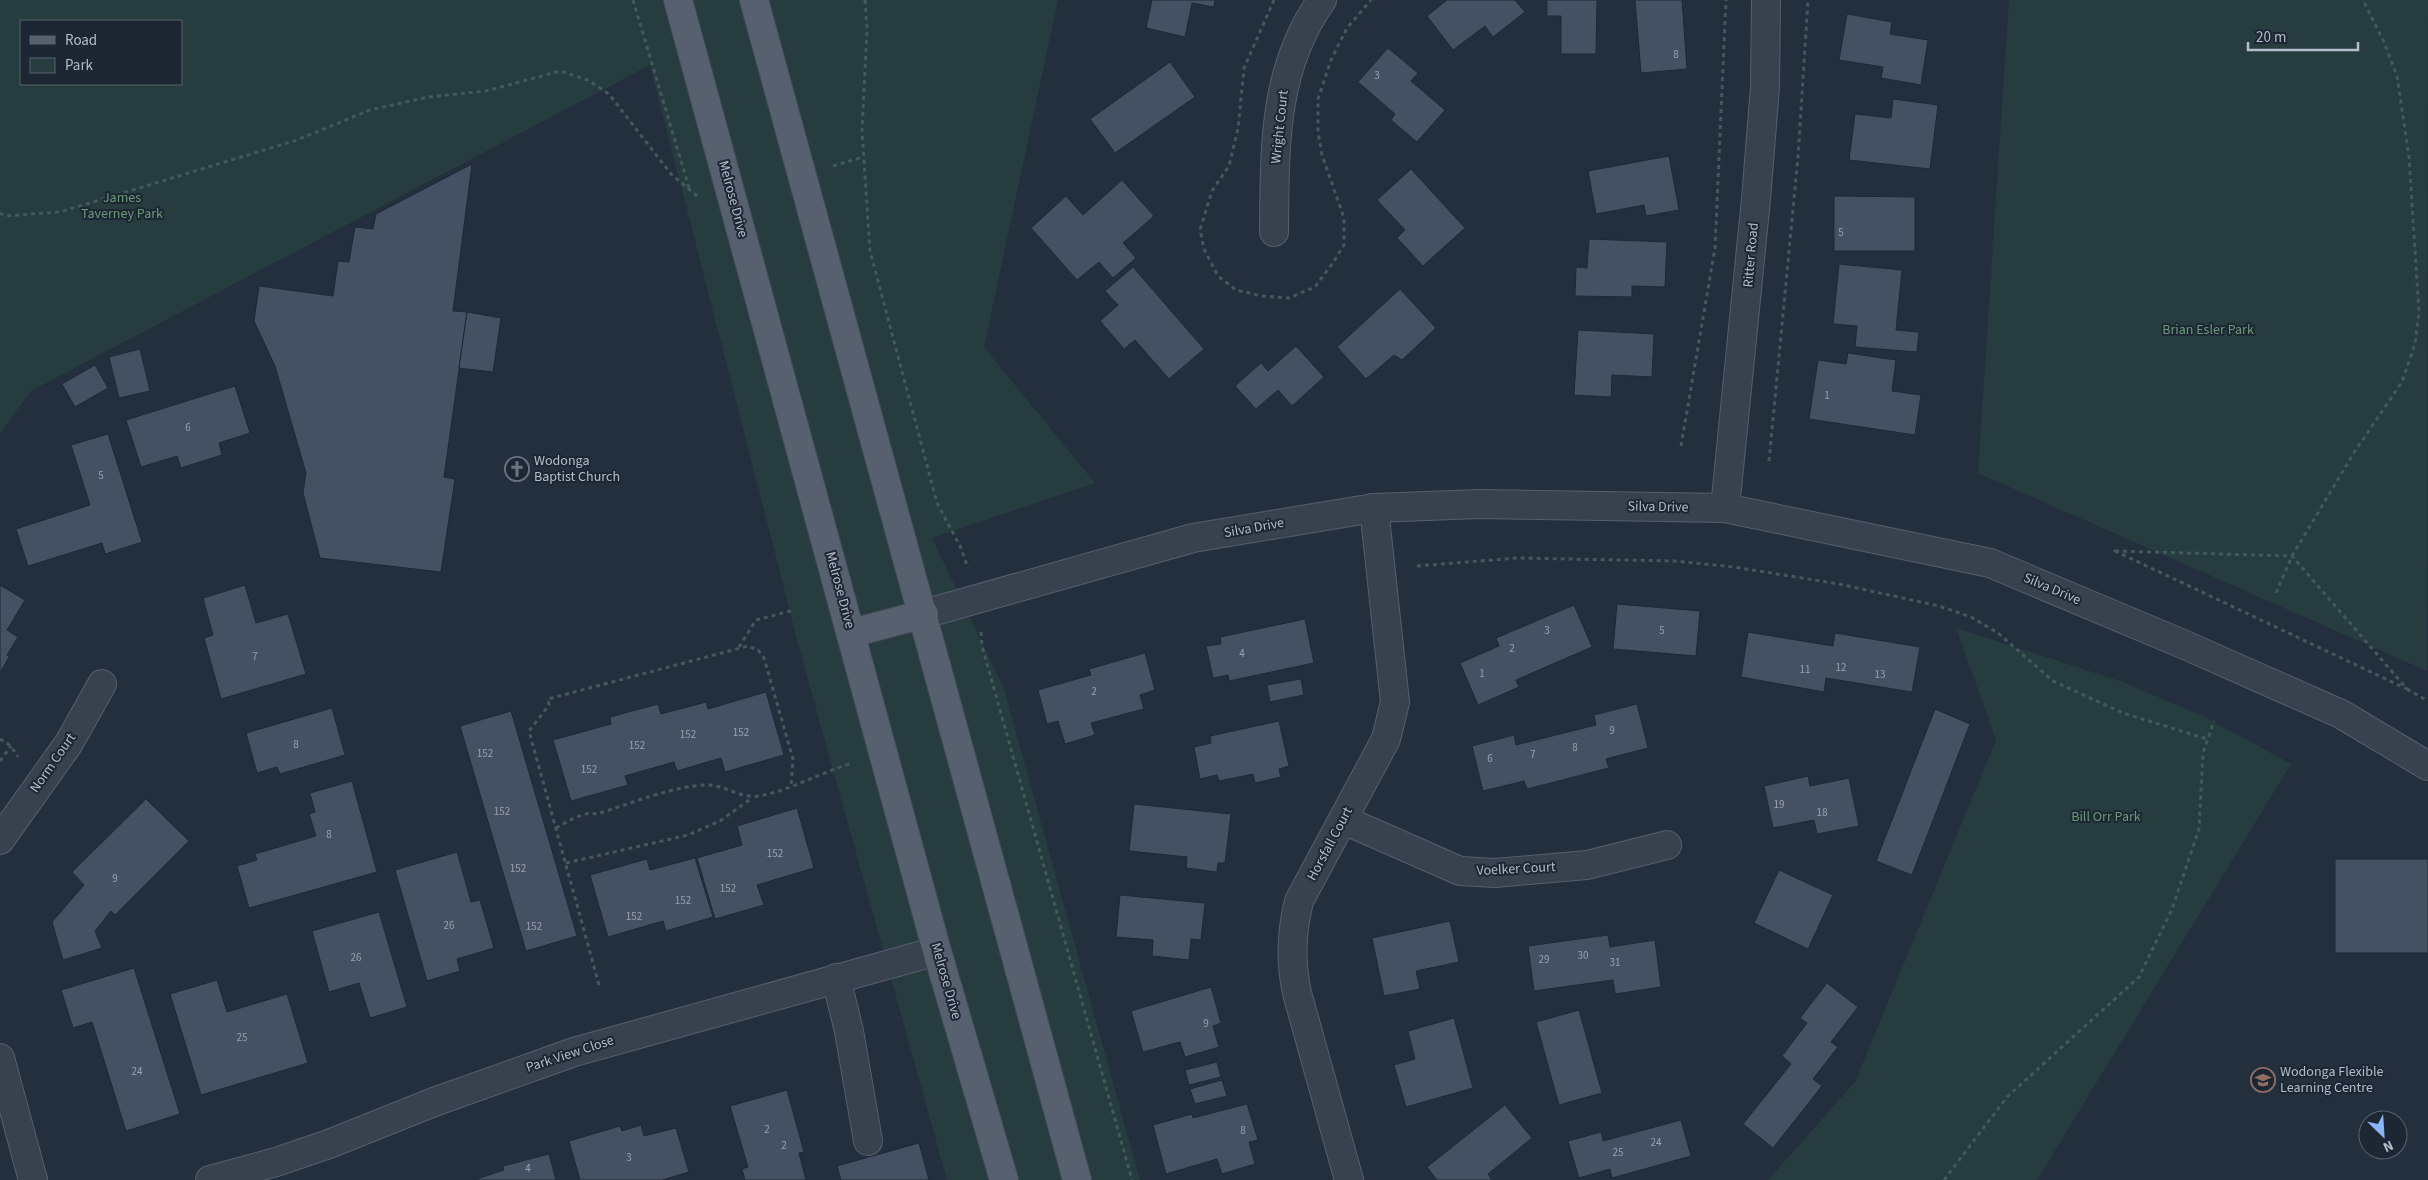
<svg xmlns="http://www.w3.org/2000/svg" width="2428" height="1180" font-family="'Source Sans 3',sans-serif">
<rect width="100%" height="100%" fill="#242f3e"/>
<g fill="#263c3f" fill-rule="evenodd">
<path d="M0,0H1058L984,347L1095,483L932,538L1004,689L1140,1180H947L800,651L650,65L31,391L0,433ZM21,21H181V84H21Z"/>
<path d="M2009,0H2428L2427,671L1978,473Z"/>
<path d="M1956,628L2120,681L2203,716L2291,764L2037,1180H1768L1855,1082L1996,740Z"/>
</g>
<g fill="#455162" stroke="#1f2835">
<path d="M1152,0H1215L1214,7L1192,3L1185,37L1146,28Z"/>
<path d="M1447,0H1515L1525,12L1493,37L1485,26L1453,50L1427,16Z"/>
<path d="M1547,0H1597L1596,54H1561V16H1547Z"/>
<path d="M1635,0H1682L1687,69L1641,73Z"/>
<path d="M1847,14L1892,22L1890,34L1928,40L1921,85L1881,78L1883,67L1839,60Z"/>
<path d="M1388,48L1418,73L1411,81L1445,110L1417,142L1391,120L1395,114L1358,82Z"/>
<path d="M1170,62L1195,97L1115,153L1090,119Z"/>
<path d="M1893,99L1938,105L1930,169L1849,160L1855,114L1891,118Z"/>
<path d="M1669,156L1679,210L1646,216L1644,205L1596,214L1588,171Z"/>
<path d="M472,164L453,311L467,312L444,477L455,479L441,572L320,558L303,493L306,473L275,366L254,321L259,286L333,296L338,261L349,262L355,227L373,229L376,214Z"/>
<path d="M1411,169L1465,228L1423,266L1397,238L1405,230L1377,200Z"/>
<path d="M1122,180L1154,216L1123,243L1136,258L1113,278L1099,262L1077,280L1031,228L1066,196L1083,215Z"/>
<path d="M1834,196L1915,197V251H1834Z"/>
<path d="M1589,239L1667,242L1665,287L1632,286V297L1575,296L1576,267L1587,268Z"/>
<path d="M1839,264L1902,270L1896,330L1919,332L1917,352L1855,347L1857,326L1833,324Z"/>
<path d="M1133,267L1204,349L1169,379L1135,340L1124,349L1100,321L1118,305L1105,291Z"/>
<path d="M1400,289L1436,328L1402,360L1394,355L1366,379L1337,347Z"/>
<path d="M467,312L501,318L493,372L459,368Z"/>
<path d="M1578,330L1654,334L1652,377L1612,375L1611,397L1574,395Z"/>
<path d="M1296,346L1324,377L1292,406L1278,390L1256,409L1235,386L1261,363L1268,371Z"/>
<path d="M140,349L150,391L119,398L109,357Z"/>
<path d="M1848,353L1896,360L1892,391L1921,395L1915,435L1809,419L1818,360L1846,364Z"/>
<path d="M95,365L108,388L75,407L62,384Z"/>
<path d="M235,386L250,433L219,443L222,455L181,468L177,456L141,467L126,420Z"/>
<path d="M108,434L142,542L105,554L102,543L28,566L16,529L90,505L71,445Z"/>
<path d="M0,585L25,600L7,630L18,637L7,655L9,657L0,673Z"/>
<path d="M245,585L256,623L288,614L306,674L221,699L204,638L213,635L203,598Z"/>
<path d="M1617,604L1700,611L1696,656L1613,649Z"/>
<path d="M1574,605L1592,647L1516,680L1519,687L1478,705L1460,663L1499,646L1496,638Z"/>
<path d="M1305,619L1314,663L1229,681L1228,675L1213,678L1206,646L1221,644L1220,637Z"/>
<path d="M1748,632L1833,646L1835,633L1920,647L1912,692L1826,678L1824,692L1741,677Z"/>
<path d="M1145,653L1155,690L1140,695L1144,709L1091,723L1095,735L1065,744L1058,721L1047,724L1038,690L1091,675L1089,669Z"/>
<path d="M1301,679L1304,695L1270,702L1267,685Z"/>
<path d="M766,692L784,755L725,772L721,758L677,771L674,762L625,776L628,785L571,801L553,740L611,724L610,717L658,704L661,714L706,702L708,709Z"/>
<path d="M1637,704L1648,748L1606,759L1609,768L1527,789L1524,781L1483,791L1472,746L1514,735L1516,745L1596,725L1594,715Z"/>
<path d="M332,708L345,755L280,774L277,767L257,773L246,733Z"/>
<path d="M1935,709L1970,724L1912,875L1876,861Z"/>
<path d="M511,711L577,936L526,951L460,726Z"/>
<path d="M1279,721L1289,766L1279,769L1281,777L1255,783L1253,774L1219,781L1217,775L1200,779L1194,747L1211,743L1210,736Z"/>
<path d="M1808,776L1810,786L1849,778L1859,826L1817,834L1814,820L1773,828L1764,786Z"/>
<path d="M352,781L377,872L249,908L237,866L257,860L255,854L316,836L309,814L315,812L310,793Z"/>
<path d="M146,799L189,841L115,915L111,911L95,931L102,948L63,960L52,922L84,885L72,872Z"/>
<path d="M1134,804L1231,814L1225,863H1218L1217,872L1186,868L1187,857L1129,851Z"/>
<path d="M797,808L814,868L757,885L764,905L715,919L697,858L742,845L737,826Z"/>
<path d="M457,852L471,902L480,900L494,948L457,959L460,971L427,981L395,870Z"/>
<path d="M695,858L713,917L666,931L663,921L608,937L590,875L647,859L650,870Z"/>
<rect x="2335" y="859" width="93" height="94"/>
<path d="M1779,870L1833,895L1808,949L1754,923Z"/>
<path d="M1120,895L1205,903L1201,940L1191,939L1189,960L1152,956L1153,940L1116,937Z"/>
<path d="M379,912L407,1007L370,1018L359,983L329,992L312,931Z"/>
<path d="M1450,921L1459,962L1416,971L1420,989L1384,996L1372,938Z"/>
<path d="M1608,935L1610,947L1655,940L1661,987L1615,994L1613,980L1534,991L1528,946Z"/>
<path d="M134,968L180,1114L126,1131L92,1022L73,1028L61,990Z"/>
<path d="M217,980L227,1012L287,994L308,1063L201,1095L170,994Z"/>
<path d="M1827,983L1858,1007L1831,1042L1838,1047L1813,1079L1822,1086L1773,1148L1743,1124L1791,1064L1782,1056L1807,1023L1800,1018Z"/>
<path d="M1211,987L1221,1023L1213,1026L1219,1047L1185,1057L1180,1042L1143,1052L1131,1011Z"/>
<path d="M1579,1010L1602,1093L1559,1105L1536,1022Z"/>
<path d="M1454,1018L1473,1088L1406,1107L1394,1065L1415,1059L1408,1031Z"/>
<path d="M1217,1062L1221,1077L1189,1085L1185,1070Z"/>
<path d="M1222,1080L1227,1096L1195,1104L1190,1089Z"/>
<path d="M787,1090L804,1152L799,1153L806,1180H745L742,1169L748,1167L730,1106Z"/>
<path d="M1247,1104L1258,1140L1249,1142L1255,1164L1222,1174L1217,1159L1166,1174L1153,1125L1192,1114L1193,1118Z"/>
<path d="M1505,1105L1532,1138L1488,1174L1492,1180H1437L1427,1167Z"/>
<path d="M1681,1120L1691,1156L1612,1178L1610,1169L1579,1178L1568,1141L1601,1132L1603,1141Z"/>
<path d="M641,1125L644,1136L676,1128L689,1172L662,1180H580L569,1141L620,1126L622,1131Z"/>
<path d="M919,1143L929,1180H841L837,1166Z"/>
<path d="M549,1154L556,1180H474L504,1170L503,1166Z"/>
</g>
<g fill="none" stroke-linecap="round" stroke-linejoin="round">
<defs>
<g id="minor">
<path d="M1274,232C1275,150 1272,70 1322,0"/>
<path d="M1725,508L1756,199L1765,87L1766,0"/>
<path d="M924,614L1193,538L1374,508L1479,504L1725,508L1990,563L2185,645L2341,714L2428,766"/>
<path d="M1344,820L1460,871L1495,873L1587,865L1667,845"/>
<path d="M0,840L69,743L102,684"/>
<path d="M836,978L849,1031L868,1141"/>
<path d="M0,1058L33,1180"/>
<path d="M210,1180L276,1162L329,1144L434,1102L574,1052L937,951"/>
<path d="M1349,1180L1297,993C1290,961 1291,933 1299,901L1386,739L1395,702L1374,508"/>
</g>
<g id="major">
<path d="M678,0L937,951L1004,1180"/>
<path d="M754,0L1077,1180"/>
<path d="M852,633L924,614"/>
</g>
</defs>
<use href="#minor" stroke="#565f6c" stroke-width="30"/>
<use href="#major" stroke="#414a57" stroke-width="30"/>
<g stroke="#44595c" stroke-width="3" stroke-dasharray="4 4" stroke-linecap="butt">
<path d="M633,0L690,191"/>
<path d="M865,0L867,29L862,131L870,251L937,503L960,546L968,568"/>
<path d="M1274,0L1244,68L1238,129L1229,166L1212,191L1200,230L1204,249L1218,276L1236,290L1262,296L1289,298L1315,287L1332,264L1344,245V218L1322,155L1318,132V99L1331,60L1347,28L1371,0"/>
<path d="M833,166L863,157"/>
<path d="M0,213L5,216L60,212L297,140L370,110L428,97L486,91L560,71L588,80L609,94L671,174L697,196"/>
<path d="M1681,446L1715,248L1726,0"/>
<path d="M1769,461L1798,157L1808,0"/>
<path d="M2115,551L2292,556L2407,689Z"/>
<path d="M1417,566L1517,558L1675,561L1734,567L1839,584L1939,606L1971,617L1998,633L2053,681L2123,713L2207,739"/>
<path d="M2276,593L2292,556L2355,451L2402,382L2415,344L2419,312L2409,157L2397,76L2384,42L2363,0"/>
<path d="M981,632L982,646L1132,1180"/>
<path d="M739,647L756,620L794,610"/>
<path d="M2407,689L2428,701"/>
<path d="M0,739L11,746L18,757"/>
<path d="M0,761L11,746"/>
<path d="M556,828L574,818L589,813L597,814C629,804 676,785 708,785C726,785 740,799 759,796C792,790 821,772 853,763"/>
<path d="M566,863L688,835L720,821L752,798"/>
<path d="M599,985L529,731L549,705L548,699L748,646L758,650L764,658L793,759L791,786"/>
<path d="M1944,1180L2007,1097L2139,977L2172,909L2199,829L2203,753L2214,721"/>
</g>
<use href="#minor" stroke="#38414e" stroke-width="28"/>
<use href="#major" stroke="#56606e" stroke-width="28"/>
</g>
<defs>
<symbol id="church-ring" viewBox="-11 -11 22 22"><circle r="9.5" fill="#1d2633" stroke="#6b7280" stroke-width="1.5"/><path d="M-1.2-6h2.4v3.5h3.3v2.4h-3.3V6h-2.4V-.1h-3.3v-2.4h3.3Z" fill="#6b7280"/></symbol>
<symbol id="school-ring" viewBox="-11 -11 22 22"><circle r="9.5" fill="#1d2633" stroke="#8d6e63" stroke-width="1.5"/><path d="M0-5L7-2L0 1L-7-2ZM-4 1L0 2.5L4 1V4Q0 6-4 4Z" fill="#8d6e63"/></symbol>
</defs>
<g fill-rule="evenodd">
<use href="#church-ring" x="503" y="455" width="28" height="28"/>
<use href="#school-ring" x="2249" y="1066" width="28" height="28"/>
</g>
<g text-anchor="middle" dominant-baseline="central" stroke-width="4" stroke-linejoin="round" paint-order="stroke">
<g font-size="11" fill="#98a1af">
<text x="1676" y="54">8</text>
<text x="1377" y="75">3</text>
<text x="1841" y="232">5</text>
<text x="1827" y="395">1</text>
<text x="188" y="427">6</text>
<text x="101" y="475">5</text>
<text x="1547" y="630">3</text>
<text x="1662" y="630">5</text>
<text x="1512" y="648">2</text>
<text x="1242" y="653">4</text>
<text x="255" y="656">7</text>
<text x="1841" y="667">12</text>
<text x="1805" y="669">11</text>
<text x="1482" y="673">1</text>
<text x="1880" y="674">13</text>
<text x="1094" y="691">2</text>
<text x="1612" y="730">9</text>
<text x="741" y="732">152</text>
<text x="688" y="734">152</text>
<text x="296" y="744">8</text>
<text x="637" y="745">152</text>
<text x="1575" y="747">8</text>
<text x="485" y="753">152</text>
<text x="1533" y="754">7</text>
<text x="1490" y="758">6</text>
<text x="589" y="769">152</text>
<text x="1779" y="804">19</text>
<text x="502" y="811">152</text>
<text x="1822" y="812">18</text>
<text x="329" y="834">8</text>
<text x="775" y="853">152</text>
<text x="518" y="868">152</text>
<text x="115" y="878">9</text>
<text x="728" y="888">152</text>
<text x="683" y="900">152</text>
<text x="634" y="916">152</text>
<text x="449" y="925">26</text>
<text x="534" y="926">152</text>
<text x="1583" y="955">30</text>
<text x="356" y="957">26</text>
<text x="1544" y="959">29</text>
<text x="1615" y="962">31</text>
<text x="1206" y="1023">9</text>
<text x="242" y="1037">25</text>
<text x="137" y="1071">24</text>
<text x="767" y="1129">2</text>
<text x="1243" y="1130">8</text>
<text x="1656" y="1142">24</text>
<text x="784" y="1145">2</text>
<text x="1618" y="1152">25</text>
<text x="629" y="1157">3</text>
<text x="528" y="1168">4</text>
</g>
<g font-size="14" fill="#b4bcc9" stroke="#1d2633">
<text transform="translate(1280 127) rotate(-84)">Wright Court</text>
<text transform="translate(733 199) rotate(75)">Melrose Drive</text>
<text transform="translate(1751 255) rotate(-85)">Ritter Road</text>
<text transform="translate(1658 507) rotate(1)">Silva Drive</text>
<text transform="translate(1254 528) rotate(-10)">Silva Drive</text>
<text transform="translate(2052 589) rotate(23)">Silva Drive</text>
<text transform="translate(840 590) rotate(75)">Melrose Drive</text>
<text transform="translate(53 763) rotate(-55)">Norm Court</text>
<text transform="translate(1330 844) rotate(-62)">Horsfall Court</text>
<text transform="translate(1516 869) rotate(-3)">Voelker Court</text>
<text transform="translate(946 981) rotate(74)">Melrose Drive</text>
<text transform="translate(570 1054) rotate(-18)">Park View Close</text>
</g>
<g font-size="14" fill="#6b9a76" stroke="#1d2633">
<text x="122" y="198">James<tspan x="122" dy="16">Taverney Park</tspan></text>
<text x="2208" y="330">Brian Esler Park</text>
<text x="2106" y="817">Bill Orr Park</text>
</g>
<g font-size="14" fill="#b4bcc9" stroke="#1d2633" text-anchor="start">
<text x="534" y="461">Wodonga<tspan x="534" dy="16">Baptist Church</tspan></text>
<text x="2280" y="1072">Wodonga Flexible<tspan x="2280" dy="16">Learning Centre</tspan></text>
</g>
</g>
<rect x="20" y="20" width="162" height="65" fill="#1d2633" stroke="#59626f"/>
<rect x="30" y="36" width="25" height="8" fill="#56606e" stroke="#59626f"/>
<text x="65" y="45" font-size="15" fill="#b4bcc9">Road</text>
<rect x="30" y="58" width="25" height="15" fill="#263c3f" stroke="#59626f"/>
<text x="65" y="70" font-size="15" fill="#b4bcc9">Park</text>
<g transform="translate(2383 1135) rotate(155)"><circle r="24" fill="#1d2633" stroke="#59626f"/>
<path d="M0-4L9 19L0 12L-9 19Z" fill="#8ab4f8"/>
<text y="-8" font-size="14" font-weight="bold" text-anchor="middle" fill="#b4bcc9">N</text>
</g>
<path d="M2248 42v8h110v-8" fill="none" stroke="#b4bcc9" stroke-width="2.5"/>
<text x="2256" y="42" font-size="15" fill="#b4bcc9" stroke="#1d2633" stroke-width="4" paint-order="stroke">20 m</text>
</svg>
